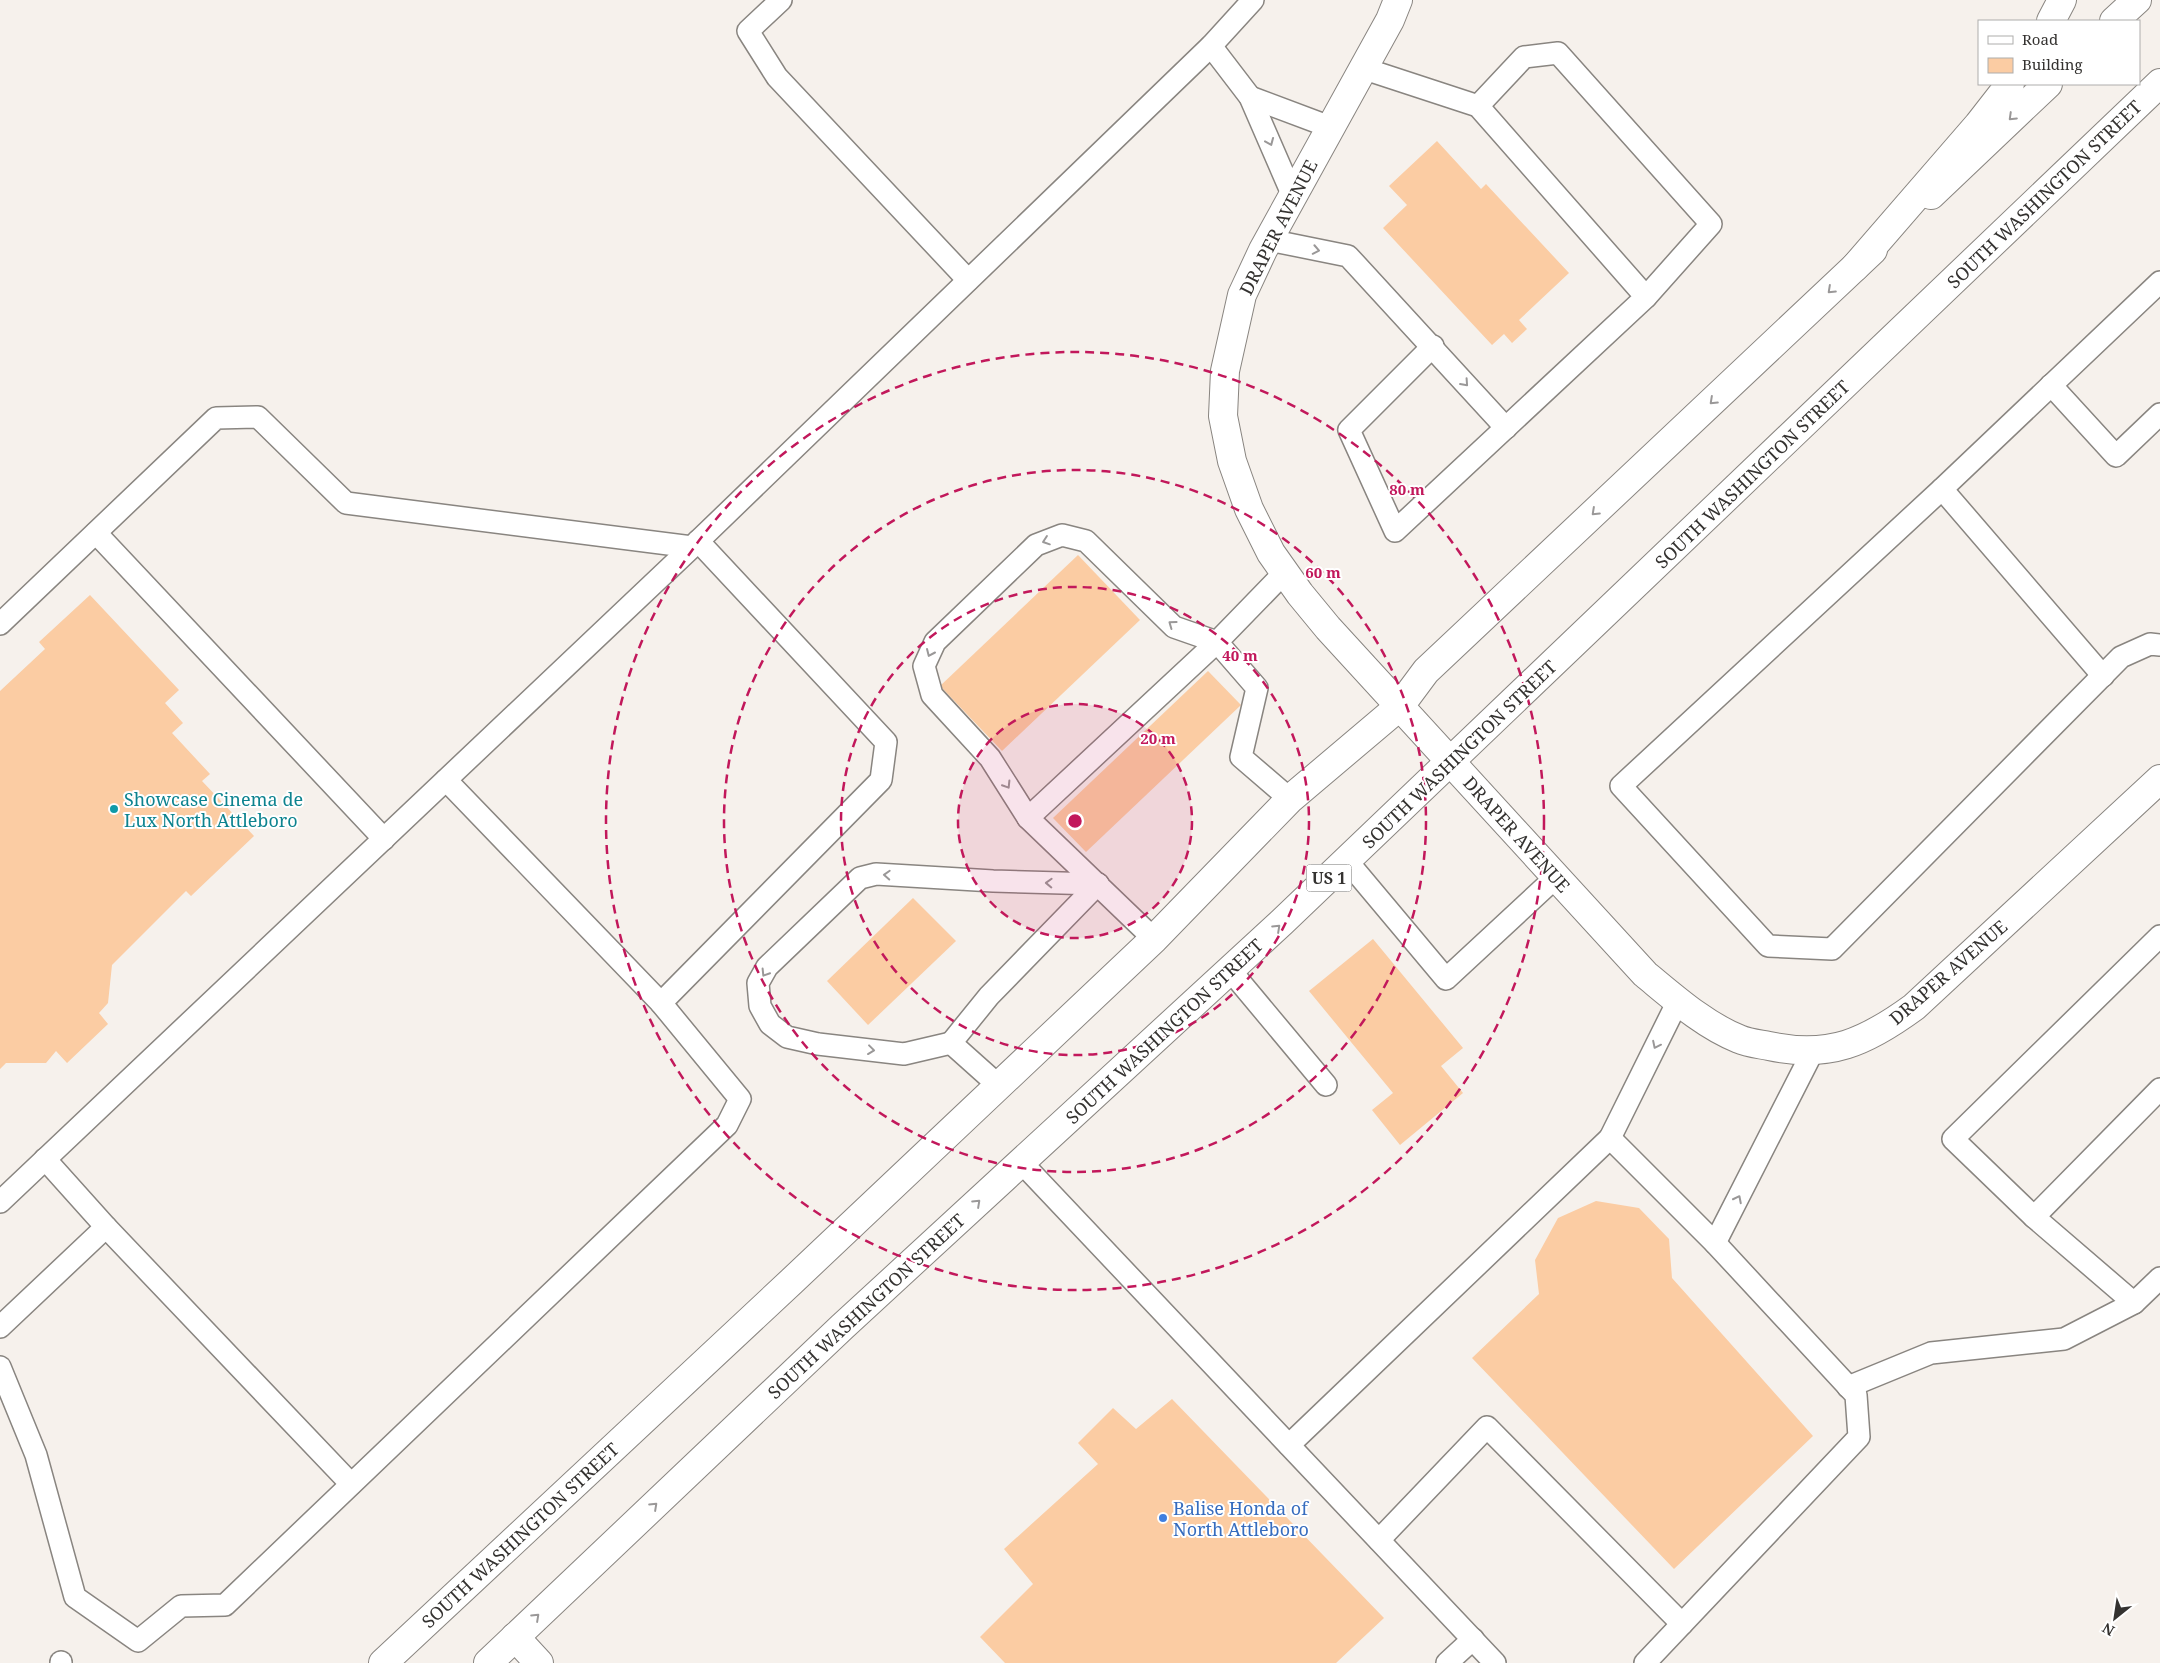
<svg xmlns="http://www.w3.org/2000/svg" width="2160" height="1663" font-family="'Noto Serif',serif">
<rect width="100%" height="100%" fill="#f6f1ec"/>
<g fill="#fbcca3">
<path d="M1437,141L1481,189L1486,184L1569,273L1519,320L1527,329L1512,343L1504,334L1492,345L1383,228L1407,205L1389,186Z"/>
<path d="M1078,555L1140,620L1002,751L940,686Z"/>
<path d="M90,595L179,690L165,703L183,723L172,733L210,774L202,781L254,836L191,896L186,891L112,965L108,1003L99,1013L108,1024L67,1063L56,1051L46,1063H6L0,1069V691L45,649L39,642Z"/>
<path d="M1208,671L1241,705L1086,852L1053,818Z"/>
<path d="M913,898L956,941L868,1025L827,981Z"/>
<path d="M1373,939L1463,1048L1441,1066L1463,1093L1400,1145L1372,1110L1393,1093L1309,991Z"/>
<path d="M1596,1201L1639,1208L1669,1239L1672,1278L1813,1436L1674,1569L1472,1358L1539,1294L1535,1260L1558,1218Z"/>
<path d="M1172,1399L1384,1618L1336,1663H1005L980,1637L1033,1584L1004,1549L1098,1464L1078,1443L1113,1408L1136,1429Z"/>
</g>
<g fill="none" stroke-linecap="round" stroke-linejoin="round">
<defs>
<g id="lane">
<path d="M781,0L748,31L777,77L968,280"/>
<path d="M1211,46L1250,97L1293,196"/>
<path d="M1362,68L1478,106L1646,297L1395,531L1349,430L1433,346"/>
<path d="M1250,97L1330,127"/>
<path d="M1478,106L1524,57L1558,53L1711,224L1646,297"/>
<path d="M1269,240L1348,256L1506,428"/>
<path d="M2160,282L1942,489L1621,786L1768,946L1832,949L2121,657L2150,644L2160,645"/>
<path d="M2051,385L2116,456L2160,414"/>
<path d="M1942,489L2103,676"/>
<path d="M96,533L384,839"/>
<path d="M0,624L216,418L258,417L346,503L692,547"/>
<path d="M446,780L661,1003"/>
<path d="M1028,818L1217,642L1285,572"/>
<path d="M1347,861L1446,979L1556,877"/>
<path d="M1154,939L1028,818L990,758L932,695L924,666L935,642L1036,545L1062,535L1086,541L1174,627L1217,642L1257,688L1241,757L1290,799"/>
<path d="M1230,970L1326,1085"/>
<path d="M951,1043L904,1054L818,1044L787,1037L770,1024L760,1006L758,983L767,967L860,878L876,874L993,881L1098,884"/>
<path d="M998,1085L951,1043L989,996L1098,884"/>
<path d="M1610,1138L1678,1001"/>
<path d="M45,1159L106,1227L351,1484"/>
<path d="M1021,1162L1495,1663"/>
<path d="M0,1202L692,547L1211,46L1253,0"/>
<path d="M2034,1217L1953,1139L2160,936"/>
<path d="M1715,1243L1813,1051"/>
<path d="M2134,1303L2034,1217L2160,1089"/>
<path d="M0,1327L106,1227"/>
<path d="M0,1367L36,1455L75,1597L138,1641L181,1606L225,1605L727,1125L740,1099L661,1003L881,780L886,742L698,541"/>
<path d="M1848,1387L1931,1353L2064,1339L2134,1303L2160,1278"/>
<path d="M1289,1445L1610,1138L1715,1243L1856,1395L1859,1437L1645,1663"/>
<path d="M1379,1540L1487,1427L1682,1624"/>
<path d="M61,1662V1663"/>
<path d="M1447,1663L1473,1639"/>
</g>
<g id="street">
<path d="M1398,0L1390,20L1263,250L1242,295L1225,371L1223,416L1232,461L1249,509L1271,553L1300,594L1328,628L1645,974C1673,997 1704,1025 1739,1039C1748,1043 1759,1044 1769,1046C1830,1059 1866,1042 1914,1007L2160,779"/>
<path d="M515,1637L539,1663"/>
</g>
<g id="primary">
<path d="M2114,21L2137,0"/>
<path d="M1931,195L2048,84"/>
<path d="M383,1663L792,1281L1154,939L1290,799L1400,706L1426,671L1873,250"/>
<path d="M488,1663L842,1327L1282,922L2160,83"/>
</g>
<g id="highway">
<path d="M2051,21L2062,0"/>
<path d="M1855,267L1978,125L2010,84"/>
</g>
</defs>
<use href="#lane" stroke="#898580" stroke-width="24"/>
<use href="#street" stroke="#898580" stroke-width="30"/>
<use href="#primary" stroke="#898580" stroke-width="30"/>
<use href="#highway" stroke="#898580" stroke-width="30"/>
<use href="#lane" stroke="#fff" stroke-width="21"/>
<use href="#street" stroke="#fff" stroke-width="28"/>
<use href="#primary" stroke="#fff" stroke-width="28"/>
<use href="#highway" stroke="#fff" stroke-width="28"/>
</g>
<defs><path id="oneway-chevron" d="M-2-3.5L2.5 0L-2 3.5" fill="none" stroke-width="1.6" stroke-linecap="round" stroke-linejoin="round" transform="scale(1.25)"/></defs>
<g stroke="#9a9898">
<use href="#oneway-chevron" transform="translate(2012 117) rotate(136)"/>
<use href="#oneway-chevron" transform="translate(1270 142) rotate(67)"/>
<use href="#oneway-chevron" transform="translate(1316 250) rotate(11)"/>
<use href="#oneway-chevron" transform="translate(1831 290) rotate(137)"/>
<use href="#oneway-chevron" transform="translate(1465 383) rotate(48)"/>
<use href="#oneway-chevron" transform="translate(1713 401) rotate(137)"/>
<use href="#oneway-chevron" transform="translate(1595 512) rotate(137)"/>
<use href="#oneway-chevron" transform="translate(1046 541) rotate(161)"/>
<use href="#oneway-chevron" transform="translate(1172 624) rotate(-144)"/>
<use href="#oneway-chevron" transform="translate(930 653) rotate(114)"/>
<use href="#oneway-chevron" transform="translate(1007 785) rotate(58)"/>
<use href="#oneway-chevron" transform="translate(887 875) rotate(-177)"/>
<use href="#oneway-chevron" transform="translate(1049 883) rotate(-178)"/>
<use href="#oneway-chevron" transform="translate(1277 928) rotate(-43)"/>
<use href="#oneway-chevron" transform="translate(765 973) rotate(122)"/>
<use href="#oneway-chevron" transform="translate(1656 1045) rotate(116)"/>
<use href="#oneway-chevron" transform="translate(871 1050) rotate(7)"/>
<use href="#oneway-chevron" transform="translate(1738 1199) rotate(-63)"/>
<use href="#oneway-chevron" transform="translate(977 1203) rotate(-43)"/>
<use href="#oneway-chevron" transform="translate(654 1506) rotate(-43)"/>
<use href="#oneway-chevron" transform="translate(536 1617) rotate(-43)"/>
</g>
<circle cx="1075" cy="821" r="117" fill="#c2185b" fill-opacity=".12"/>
<g fill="none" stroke="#c2185b" stroke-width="2.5" stroke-dasharray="9 6">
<circle cx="1075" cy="821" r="117"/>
<circle cx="1075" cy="821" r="234"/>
<circle cx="1075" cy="821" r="351"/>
<circle cx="1075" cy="821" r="469"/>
</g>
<circle fill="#0f9aa8" stroke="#fff" stroke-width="2" cx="114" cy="809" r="5"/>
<circle fill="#3f7fe0" stroke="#fff" stroke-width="2" cx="1163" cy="1518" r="5"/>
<g text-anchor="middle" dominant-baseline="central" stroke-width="4" stroke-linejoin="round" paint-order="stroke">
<rect fill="#fff" stroke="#71706e" stroke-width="1" x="1306.5" y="864.5" width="45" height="27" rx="4"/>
<g font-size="16" font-weight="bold" fill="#343230">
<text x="1329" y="878">US 1</text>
</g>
<g font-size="18" fill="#343230" stroke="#fff">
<text transform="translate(2044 194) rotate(-44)">SOUTH WASHINGTON STREET</text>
<text transform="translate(1278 227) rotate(-63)">DRAPER AVENUE</text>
<text transform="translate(1752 474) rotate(-44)">SOUTH WASHINGTON STREET</text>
<text transform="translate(1459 754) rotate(-44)">SOUTH WASHINGTON STREET</text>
<text transform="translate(1517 834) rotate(48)">DRAPER AVENUE</text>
<text transform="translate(1948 972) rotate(-41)">DRAPER AVENUE</text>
<text transform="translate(1164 1031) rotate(-43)">SOUTH WASHINGTON STREET</text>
<text transform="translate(866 1306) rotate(-43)">SOUTH WASHINGTON STREET</text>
<text transform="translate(520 1535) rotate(-43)">SOUTH WASHINGTON STREET</text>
</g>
<g font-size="18" fill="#0d838f" stroke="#fff" text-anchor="start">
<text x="124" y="799">Showcase Cinema de<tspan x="124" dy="21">Lux North Attleboro</tspan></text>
</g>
<g font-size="18" fill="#366cbe" stroke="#fff" text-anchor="start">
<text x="1173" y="1508">Balise Honda of<tspan x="1173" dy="21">North Attleboro</tspan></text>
</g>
</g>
<circle cx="1075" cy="821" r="8" fill="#c2185b" stroke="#fff" stroke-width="2.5"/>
<g font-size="15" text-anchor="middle" font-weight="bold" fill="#c2185b" stroke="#fff" stroke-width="4" stroke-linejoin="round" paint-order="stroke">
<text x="1407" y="495">80 m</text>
<text x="1323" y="578">60 m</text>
<text x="1240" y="661">40 m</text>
<text x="1158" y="744">20 m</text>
</g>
<rect x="1978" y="20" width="162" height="65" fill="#ffffff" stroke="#aeadac"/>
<rect x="1988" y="36" width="25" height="8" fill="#ffffff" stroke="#aeadac"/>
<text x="2022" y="45" font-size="15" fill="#343230">Road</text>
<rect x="1988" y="58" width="25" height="15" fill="#fbcca3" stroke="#aeadac"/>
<text x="2022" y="70" font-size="15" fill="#343230">Building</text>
<g transform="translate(2115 1618) rotate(210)" stroke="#ffffff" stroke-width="4" paint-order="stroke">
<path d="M0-4L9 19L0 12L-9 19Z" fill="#343230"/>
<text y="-8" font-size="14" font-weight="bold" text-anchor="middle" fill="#343230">N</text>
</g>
</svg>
